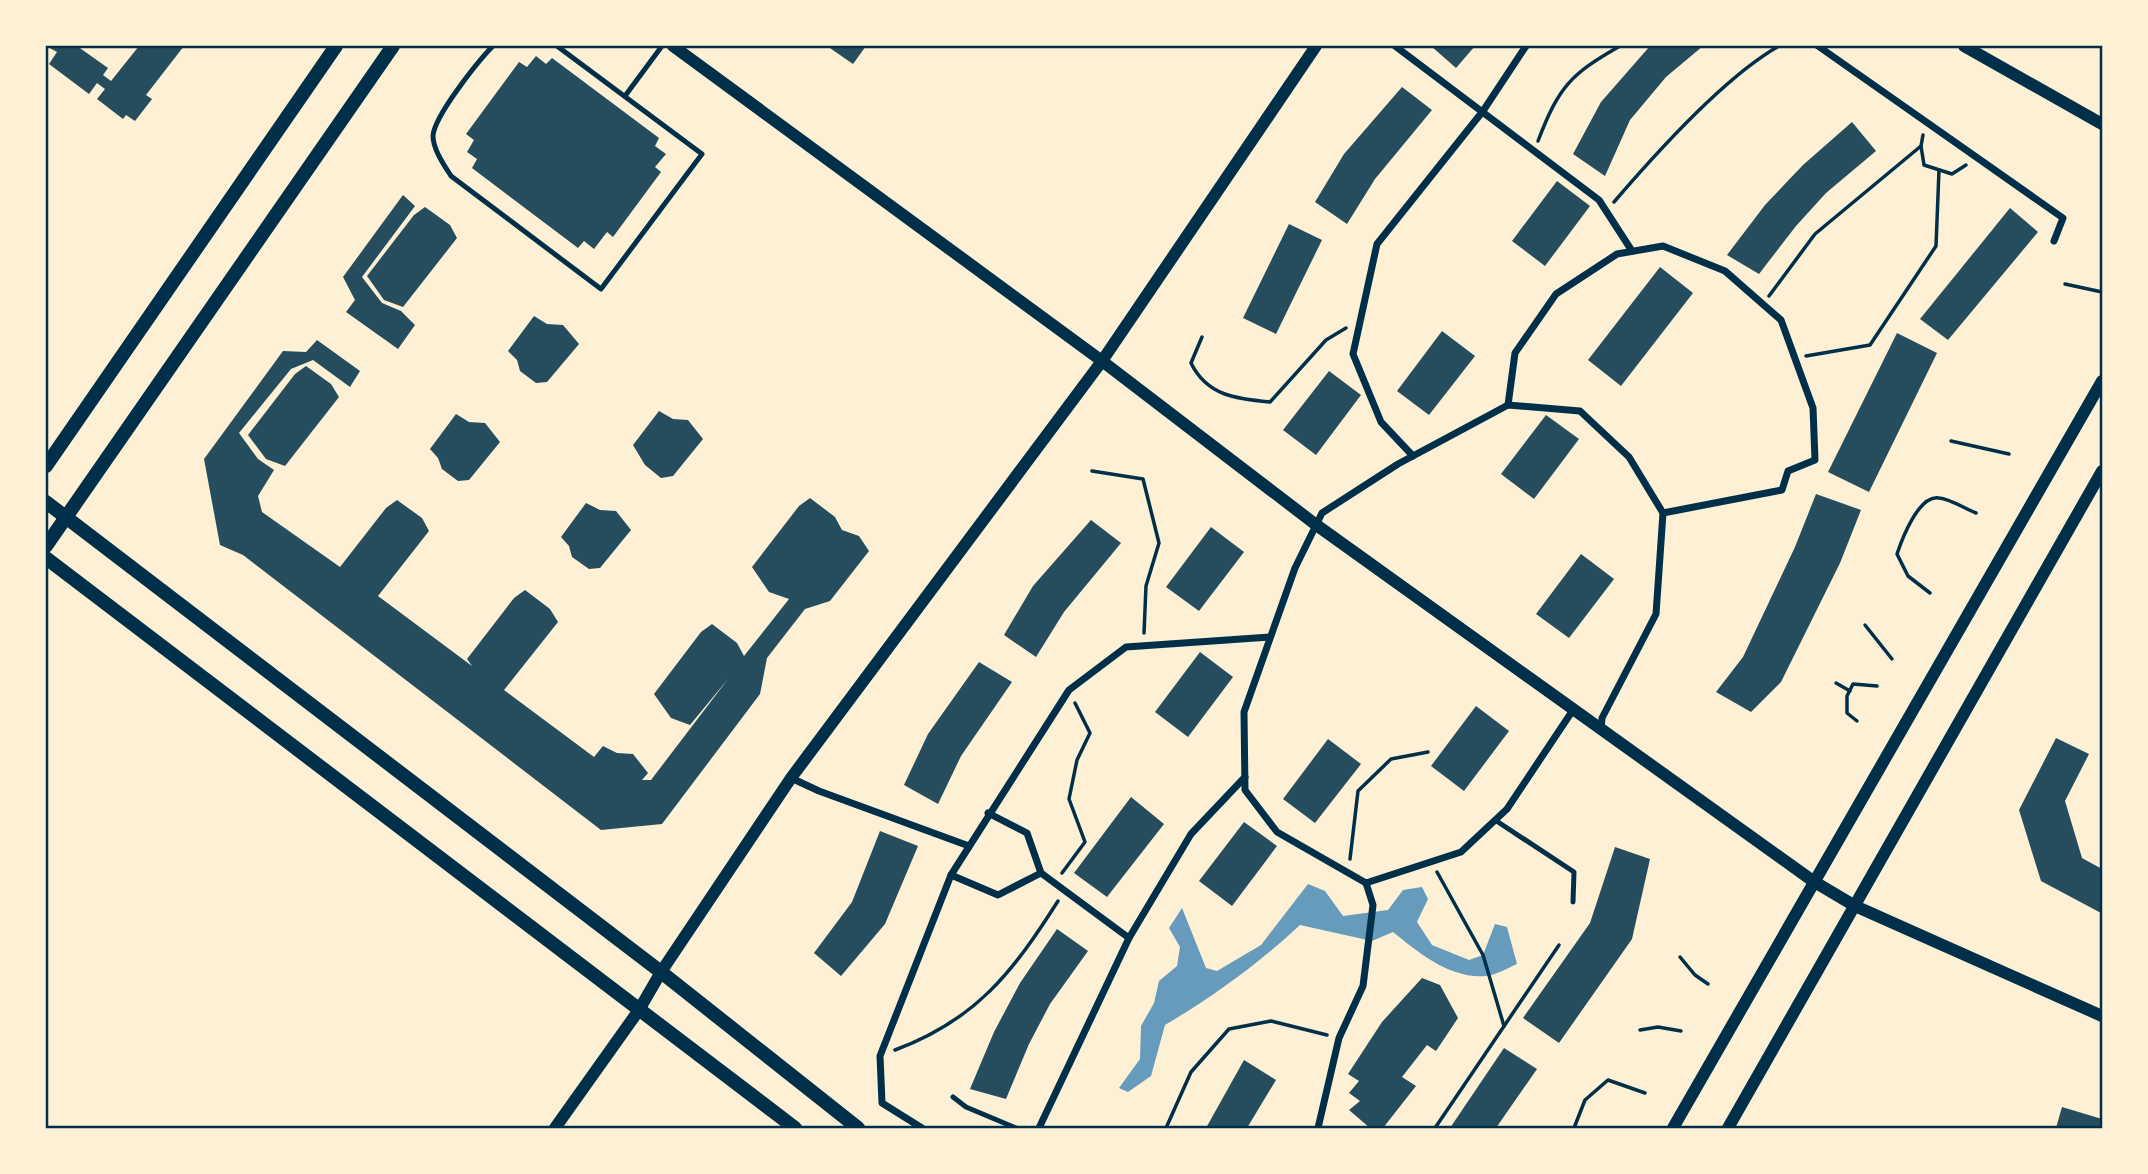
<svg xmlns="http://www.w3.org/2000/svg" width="2148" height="1174" font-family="Karla,sans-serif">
<rect width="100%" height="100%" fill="#fdf0d5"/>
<path fill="#669bbc" d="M1308,884L1325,891L1343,916L1388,910L1403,890L1422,887L1428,899L1417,922L1432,945L1469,960L1483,955L1495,924L1507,927L1517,964C1508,968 1496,975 1486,976C1450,979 1419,953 1393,932L1372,941L1300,925C1258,964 1214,996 1165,1025L1151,1076L1128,1092L1119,1088L1140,1059L1141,1026L1154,1003L1159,981L1177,966L1180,947L1169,928L1182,908L1206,968L1217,971L1261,945Z"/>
<g fill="#264d5e">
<path d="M46,46H77L108,68L103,75L111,81L139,46H184L146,95L152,99L135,121L126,115L123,119L97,99L105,89L97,83L89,94L49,64L57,52Z"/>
<path d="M827,46H866L853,64Z"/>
<path d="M1431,46H1475L1456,68Z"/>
<path d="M1650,46H1703L1666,77L1630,120L1605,176L1573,154L1601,102Z"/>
<path d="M536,56L546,64L552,58L659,138L655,146L666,154L655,167L661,172L613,237L607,232L594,249L584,241L578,248L472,168L477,159L467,152L474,140L466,134L519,62L527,67Z"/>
<path d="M1402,87L1432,110L1375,179L1347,224L1315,202L1344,154Z"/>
<path d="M1852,122L1876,151L1826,193L1796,226L1759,274L1727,255L1765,205L1803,165Z"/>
<path d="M1557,181L1590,206L1545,266L1512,241Z"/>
<path d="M403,195L415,206L362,277L382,303L401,311L415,325L398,349L346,312L355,300L343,277Z"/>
<path d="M425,207L450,225L457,238L403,307L384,300L367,276L414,215Z"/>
<path d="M2010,208L2038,232L1948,340L1920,319Z"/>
<path d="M1289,224L1322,240L1276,334L1243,318Z"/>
<path d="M1660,267L1693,293L1621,386L1588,360Z"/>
<path d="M534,316L547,324L563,325L579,344L547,382L536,383L520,371L517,360L508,351Z"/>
<path d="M1442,331L1475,356L1429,415L1397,391Z"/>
<path d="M1897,333L1937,353L1869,492L1828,472Z"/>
<path d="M317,340L360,371L350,387L313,360L291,369L239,433L258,459L274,470L258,496L262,512L340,567L386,508L397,500L422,518L429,531L378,596L472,666L467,659L514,598L525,590L550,609L558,622L504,690L594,757L603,746L617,753L633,754L648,773L642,780H651L728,679L690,725L671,718L654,694L701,632L712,624L737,643L744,656L789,599L769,592L752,567L799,506L810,498L835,517L842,530L859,536L869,551L830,601L805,609L767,658L760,694L662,824L601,830L243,555L220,545L204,459L283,351L306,352Z"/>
<path d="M306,366L331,384L339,397L285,466L266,459L248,435L295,374Z"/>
<path d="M1329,371L1361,395L1316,455L1283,430Z"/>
<path d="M659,411L673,419L688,420L703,439L673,476L661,478L645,465L633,445Z"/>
<path d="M456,414L469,422L485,423L500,442L469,480L458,481L442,469L438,458L430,449Z"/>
<path d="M1546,415L1579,439L1534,499L1501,474Z"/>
<path d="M1816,494L1861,510L1840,563L1781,682L1751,712L1716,692L1743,657L1795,547Z"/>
<path d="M586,503L600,510L616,511L631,530L600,568L589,569L572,557L569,546L561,537Z"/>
<path d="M1091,520L1121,543L1064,612L1036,657L1004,635L1033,586Z"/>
<path d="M1211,527L1244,552L1199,611L1166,587Z"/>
<path d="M1581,554L1614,579L1569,638L1536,614Z"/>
<path d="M1200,652L1233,677L1188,737L1155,712Z"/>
<path d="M979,662L1012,682L961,756L938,804L904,785L928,734Z"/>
<path d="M1476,706L1509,731L1464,791L1431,766Z"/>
<path d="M2056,738L2089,754L2065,801L2082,858L2102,869L2101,913L2041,881L2019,810Z"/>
<path d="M1328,739L1361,764L1315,823L1283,799Z"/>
<path d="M1131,797L1164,824L1107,897L1074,873Z"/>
<path d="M1244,822L1277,846L1232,906L1199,881Z"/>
<path d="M880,831L918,846L885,924L841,976L814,953L852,902Z"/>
<path d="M1615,847L1650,859L1632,939L1559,1043L1523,1018L1590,923Z"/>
<path d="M1057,929L1088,951L1050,1004L1029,1044L1006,1099L970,1089L994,1032L1020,983Z"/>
<path d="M1422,978L1440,985L1458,1018L1436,1051L1427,1045L1402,1077L1416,1086L1383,1128H1370L1349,1110L1360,1101L1349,1093L1359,1081L1348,1074L1382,1022Z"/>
<path d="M1504,1048L1537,1069L1496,1128H1450Z"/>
<path d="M1244,1060L1276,1080L1247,1128H1206Z"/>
<path d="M2062,1107L2102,1119V1128H2056Z"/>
</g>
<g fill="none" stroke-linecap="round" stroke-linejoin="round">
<g stroke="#003049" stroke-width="3.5">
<path d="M1923,135L1921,146L1924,165L1952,174L1966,165"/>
<path d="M1538,141C1559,86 1571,74 1620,46"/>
<path d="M1614,202C1656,153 1724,77 1779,46"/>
<path d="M2065,284L2102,292"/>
<path d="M1769,296L1815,234L1921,146"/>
<path d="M1202,337L1191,363C1207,396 1237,399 1270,402L1326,340L1346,328"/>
<path d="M1806,356L1870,345L1936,246L1939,170"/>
<path d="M1951,441L2009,454"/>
<path d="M1092,471L1143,479L1159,543L1146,586L1144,633"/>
<path d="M1930,593L1908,576L1897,554C1902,539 1919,494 1939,498C1951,499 1965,509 1976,513"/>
<path d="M1865,625L1892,659"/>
<path d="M1836,683L1850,691"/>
<path d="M1857,721L1847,713V696L1853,684L1877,686"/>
<path d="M1350,859L1358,791L1391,759L1428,752"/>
<path d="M1437,872L1483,955L1504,1026"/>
<path d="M1062,873L1085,842L1069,799L1077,760L1090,733L1075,703"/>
<path d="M1680,957L1695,975L1708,984"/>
<path d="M1640,1030L1658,1027L1681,1031"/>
<path d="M895,1050C976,1020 1013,972 1058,901"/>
<path d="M1166,1128L1191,1072L1229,1029L1271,1021L1327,1035"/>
<path d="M1435,1128L1559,945"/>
<path d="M1574,1128L1585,1100L1608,1080L1645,1093"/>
</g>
<g stroke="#003049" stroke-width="5">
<path d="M493,46C479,60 434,116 433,136C433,149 444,165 451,176L601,289L702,154L557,46"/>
<path d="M625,96L662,46"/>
<path d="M1495,820L1574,872L1573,902"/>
<path d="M953,1097L966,1107L1016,1128"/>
</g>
<g stroke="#003049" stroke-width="7">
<path d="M1395,46L1599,200L1632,251"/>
<path d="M1818,46L2063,218L2054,241"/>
<path d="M1508,405L1515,353L1556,294L1617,254L1663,246L1725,271L1781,320L1813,408L1815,460L1788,471L1782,490L1663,513"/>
<path d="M1413,456L1381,422L1353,354L1377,244L1483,111L1526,46"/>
<path d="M1573,710L1507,809L1461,852L1366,883L1277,832L1245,790L1244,712L1295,568L1322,513L1398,464L1508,405L1580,411L1629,457L1663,513L1656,614L1602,718L1601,730"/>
<path d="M791,778L819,791L969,846"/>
<path d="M988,813L1027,833L1041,873L1129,938"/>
<path d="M951,875L998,895L1041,873"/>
<path d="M922,1128L882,1103L880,1056L951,875L1069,690L1126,647L1270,637"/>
<path d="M1039,1128L1129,938L1191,834L1245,777"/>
<path d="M1318,1128L1339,1038L1363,986L1373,905L1366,883"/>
</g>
<g stroke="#003049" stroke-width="12">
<path d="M673,46L1102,361L1315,524L1813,881L1855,906L2102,1016"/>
<path d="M1964,46L2102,124"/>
<path d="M555,1128L639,1010L661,972L791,778L1102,361L1316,46"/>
<path d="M1673,1128L2102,381"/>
<path d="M1728,1128L2102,471"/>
</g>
<g stroke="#003049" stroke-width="14">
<path d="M46,466L336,46"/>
<path d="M46,502L661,972L858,1128"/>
<path d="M46,546L393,46"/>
<path d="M46,558L795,1128"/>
</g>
</g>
<rect width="2148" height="1174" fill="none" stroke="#fdf0d5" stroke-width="94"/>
<rect x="47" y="47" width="2054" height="1080" fill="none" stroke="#003049" stroke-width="2.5"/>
</svg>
